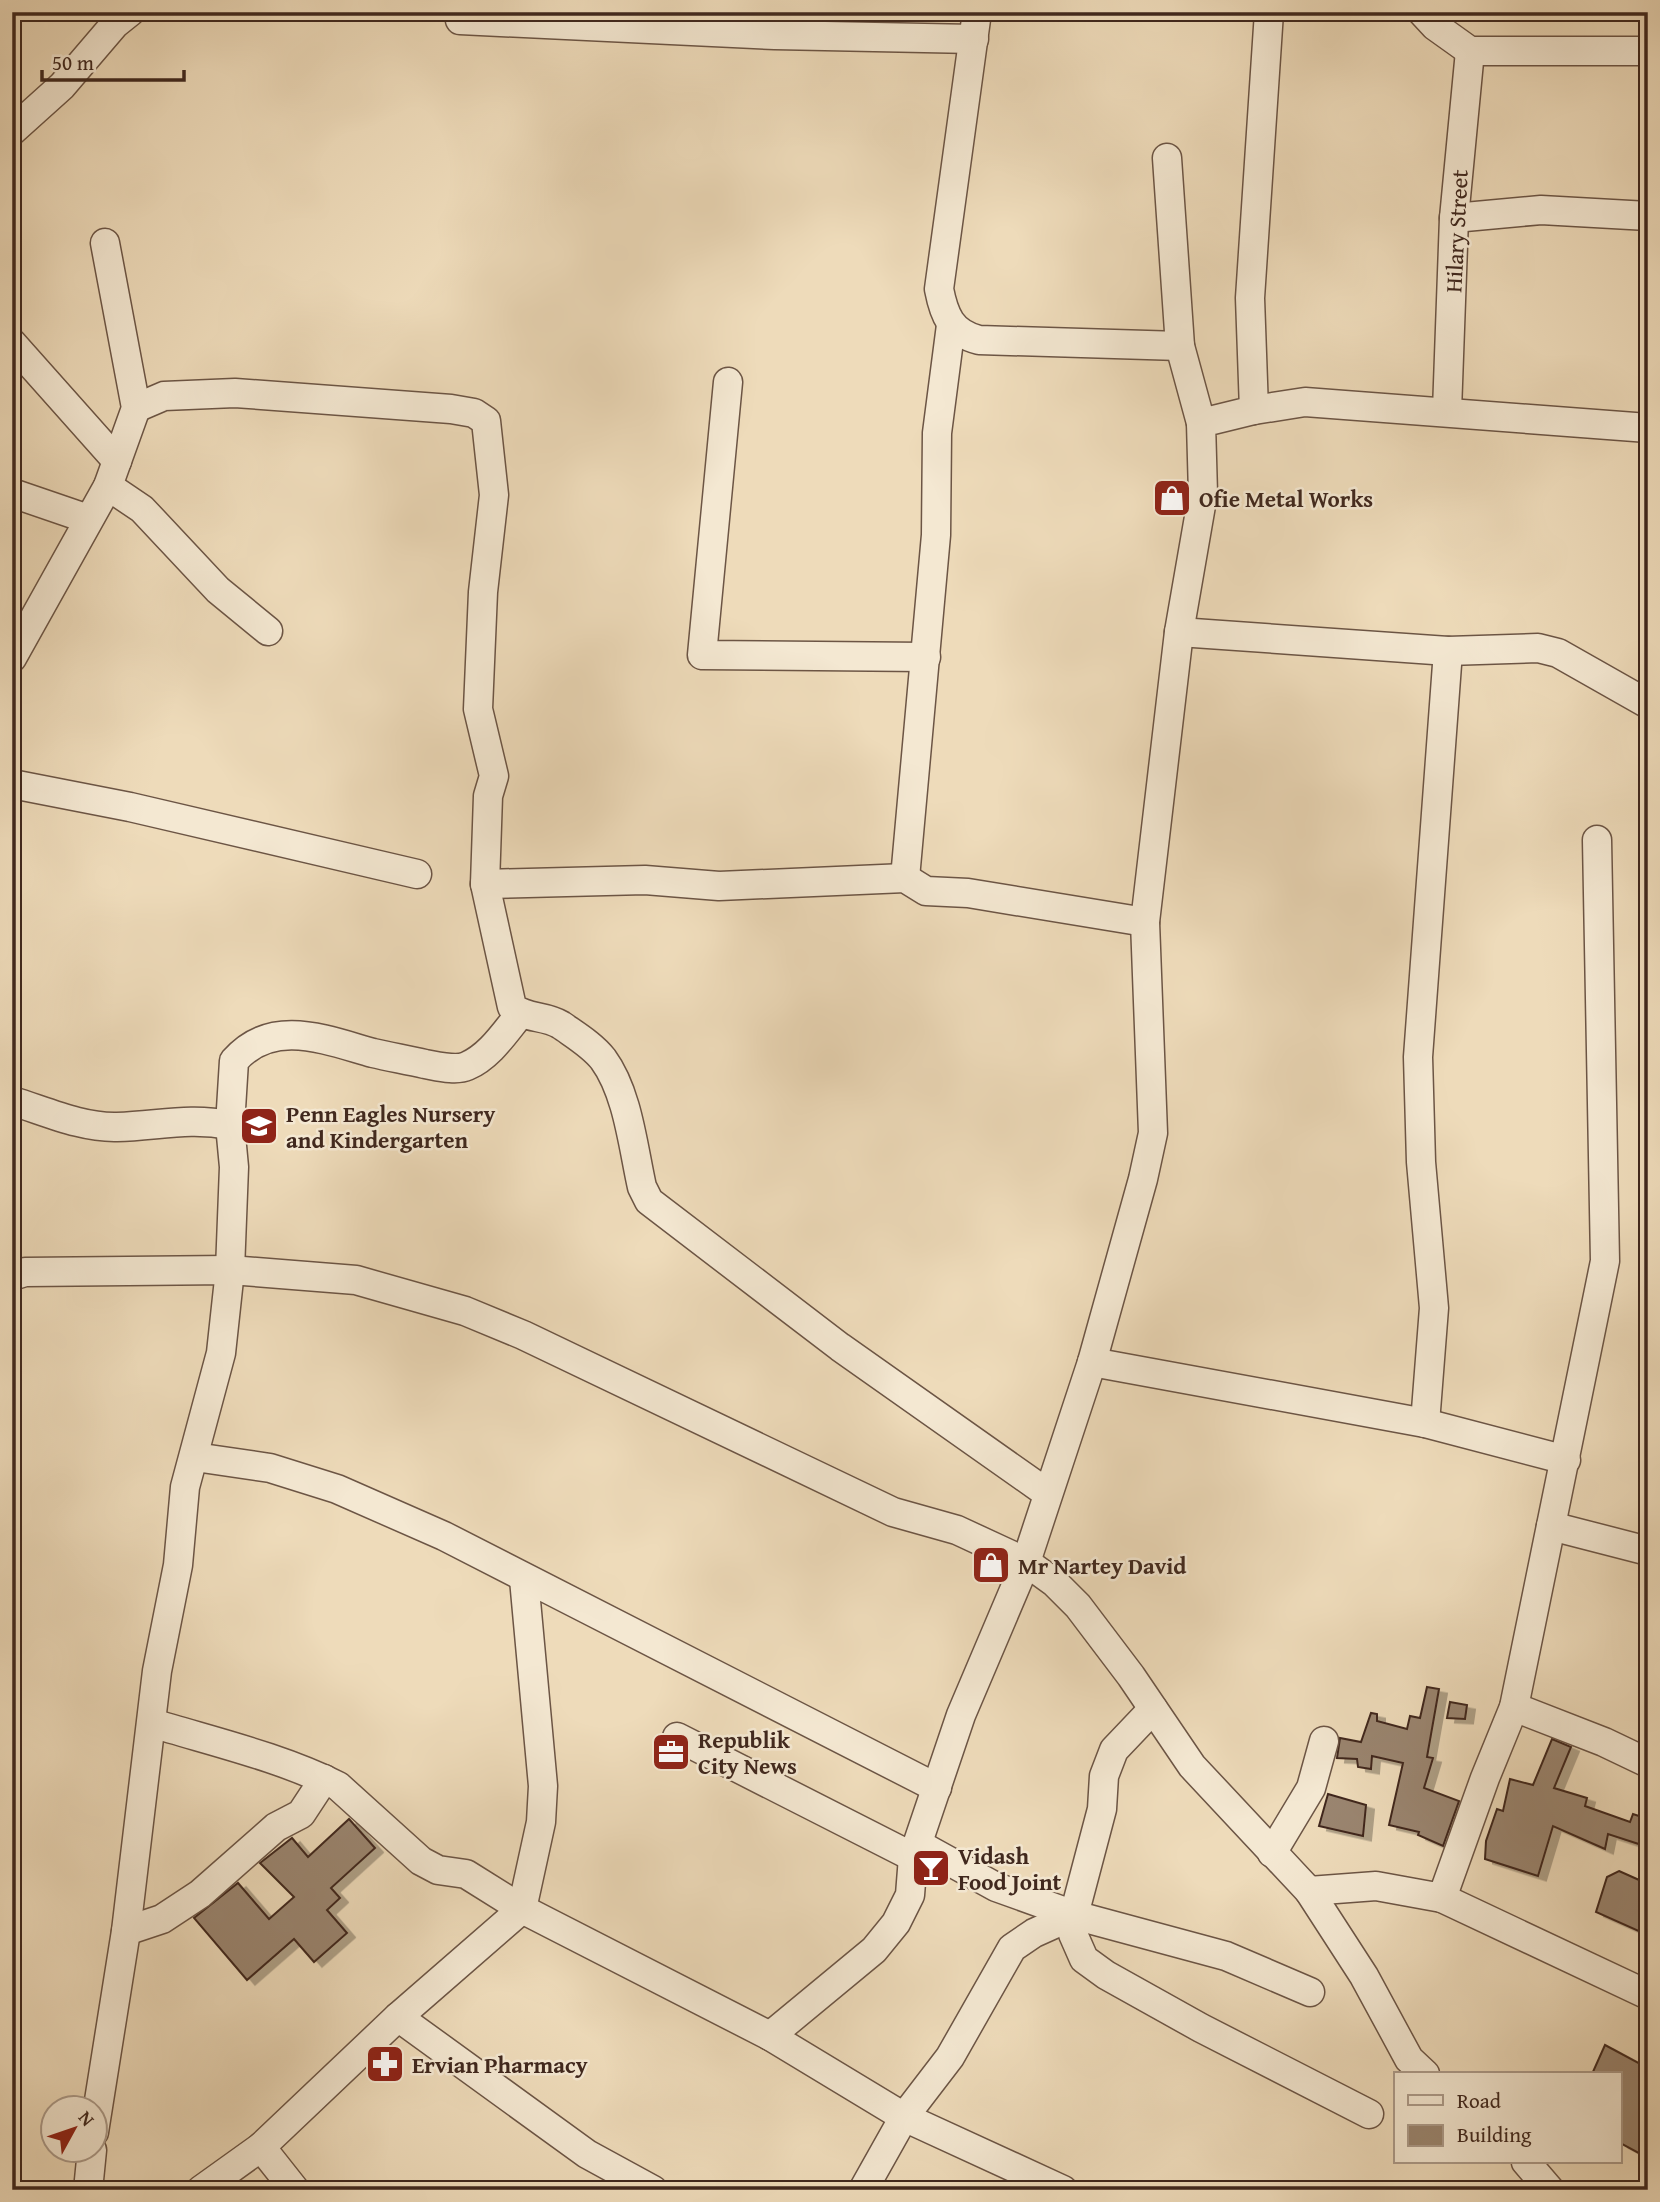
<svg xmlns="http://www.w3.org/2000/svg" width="1660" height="2202" font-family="'Gentium Book Plus',serif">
<defs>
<filter id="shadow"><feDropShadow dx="8" dy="4.5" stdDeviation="0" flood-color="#0004"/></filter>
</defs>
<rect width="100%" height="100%" fill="#eedbba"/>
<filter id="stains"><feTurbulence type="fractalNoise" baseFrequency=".00286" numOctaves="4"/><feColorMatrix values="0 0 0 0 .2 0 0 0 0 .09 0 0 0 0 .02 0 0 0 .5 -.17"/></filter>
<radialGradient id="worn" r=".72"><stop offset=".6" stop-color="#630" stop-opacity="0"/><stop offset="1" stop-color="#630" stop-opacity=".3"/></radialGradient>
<g fill="#9a856f" stroke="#40281e" stroke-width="2" filter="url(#shadow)">
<path d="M1427,1687L1439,1689L1427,1757L1433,1758L1424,1788L1459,1801L1443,1846L1418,1835L1419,1832L1389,1825L1403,1763L1372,1756L1371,1769L1358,1767L1357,1759L1337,1758L1340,1738L1361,1742L1371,1713L1377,1714V1721L1407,1729L1410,1716L1420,1718Z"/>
<path d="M1450,1702L1467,1705L1465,1719L1447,1718Z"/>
<path d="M1552,1739L1571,1747L1554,1788L1587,1798L1585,1806L1630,1822L1633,1814L1648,1819V1847L1608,1834L1605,1849L1553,1826L1538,1876L1485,1859L1486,1841L1497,1809L1503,1811L1510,1779L1533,1785Z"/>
<path d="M1328,1794L1366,1805L1363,1836L1319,1826Z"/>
<path d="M349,1819L375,1848L331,1888L340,1898L327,1910L347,1933L314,1962L294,1939L247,1980L194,1918L238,1883L269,1919L294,1897L260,1863L292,1838L308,1857Z"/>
<path d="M1619,1871L1648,1884V1920L1643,1933L1596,1912L1607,1877Z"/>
<path d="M1605,2045L1648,2068V2158L1620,2143V2074H1592Z"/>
</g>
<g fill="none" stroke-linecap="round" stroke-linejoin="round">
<defs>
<g id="minor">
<path d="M977,12L939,289C944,315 951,333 979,340L1180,346"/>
<path d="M1422,12L1435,26L1470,51H1648"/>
<path d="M460,20L775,35L974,39"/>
<path d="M12,131L62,86L115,24L130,12"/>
<path d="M1167,158L1180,346L1201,423"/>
<path d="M1454,218L1541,210L1648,216"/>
<path d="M12,343L117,461"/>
<path d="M728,382L702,655L926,657"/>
<path d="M136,408L164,396L235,393L451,409L474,413L486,421L494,495L483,592L478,709L494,776L488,796L485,884L512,1007C525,1019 545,1015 561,1025C575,1035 592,1045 603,1059C628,1093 633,1147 642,1187L649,1201L840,1347L1047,1493"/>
<path d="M1254,410L1305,402L1648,428"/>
<path d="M1447,411L1454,218L1470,51"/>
<path d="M108,486L142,509L218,590L268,631"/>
<path d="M12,493L88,519"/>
<path d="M1179,632L1448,651L1538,648L1558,653L1648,704"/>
<path d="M12,658L108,486L136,408L105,243"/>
<path d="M12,784L130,807L417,874"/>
<path d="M905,878L936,535L937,433L951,325"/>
<path d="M485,884L645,880L719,886L905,878L926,891L968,893L1145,922"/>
<path d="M12,1101C45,1111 82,1128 117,1127C158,1126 188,1117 230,1125"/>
<path d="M12,1276L25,1272L230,1270L356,1280L465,1311L523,1335L893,1512L957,1530L1026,1562L1055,1583L1078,1606L1131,1676L1192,1766L1309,1891L1364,1976L1409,2059L1425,2074"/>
<path d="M1092,1362L1425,1423L1566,1460"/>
<path d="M1425,1423L1434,1308L1421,1162L1418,1057L1448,651"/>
<path d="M195,1457L270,1468L337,1489L444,1536L937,1788"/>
<path d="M1551,1526L1648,1551"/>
<path d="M1514,1707L1604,1742L1648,1763"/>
<path d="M1153,1709L1114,1750L1104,1776L1102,1809L1074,1915L1073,1934L1084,1959L1106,1975L1201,2028L1369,2114"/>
<path d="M152,1723C214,1742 280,1757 338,1786L421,1861L438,1870L466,1874L522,1909L770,2036L904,2117L1063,2190"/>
<path d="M677,1737L913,1857"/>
<path d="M918,1844L996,1887L1074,1915L1226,1956L1310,1992"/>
<path d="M1272,1853L1311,1788L1324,1741"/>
<path d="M1309,1891L1376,1886L1442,1898L1485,1778L1514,1707L1605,1261L1597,840"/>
<path d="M1442,1898L1648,1995"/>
<path d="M126,1931L162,1919L200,1894L276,1827L301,1814L324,1779"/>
<path d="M398,2017L587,2154L653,2190"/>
<path d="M770,2036L874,1950L896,1923L910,1895L913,1857L961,1715L1026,1562L1092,1362L1143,1179L1153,1133L1145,922L1179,632L1203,494L1201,423L1254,410L1250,298L1269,12"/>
<path d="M94,2132L126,1931L157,1671L178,1565L185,1487L221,1353L230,1270L234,1167L230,1125L234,1061C272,1017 326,1040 373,1053C390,1057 408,1060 425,1064C437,1066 456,1071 467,1066C490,1056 505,1032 520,1014"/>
<path d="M261,2147L295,2190"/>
<path d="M1526,2162L1550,2190"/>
<path d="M88,2190L92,2150"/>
<path d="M201,2190L261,2147L398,2017L522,1909L541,1822L543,1786L524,1579"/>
<path d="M863,2190L904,2117L950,2057L1012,1948L1034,1933L1074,1915"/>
</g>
</defs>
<use href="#minor" stroke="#6c5545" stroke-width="31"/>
<use href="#minor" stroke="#f4e8d2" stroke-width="28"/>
</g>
<defs>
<symbol id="shop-square" viewBox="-11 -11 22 22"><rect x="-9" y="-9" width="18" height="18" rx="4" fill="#8f2418" stroke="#f4e8d2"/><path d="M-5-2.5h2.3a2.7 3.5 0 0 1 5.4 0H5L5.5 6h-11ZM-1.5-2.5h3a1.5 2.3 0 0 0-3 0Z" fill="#fff"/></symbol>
<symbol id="school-square" viewBox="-11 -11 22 22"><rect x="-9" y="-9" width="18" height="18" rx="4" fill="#8f2418" stroke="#f4e8d2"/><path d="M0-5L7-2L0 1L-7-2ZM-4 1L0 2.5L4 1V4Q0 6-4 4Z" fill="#fff"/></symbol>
<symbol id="office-square" viewBox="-11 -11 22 22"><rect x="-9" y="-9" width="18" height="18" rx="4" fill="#8f2418" stroke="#f4e8d2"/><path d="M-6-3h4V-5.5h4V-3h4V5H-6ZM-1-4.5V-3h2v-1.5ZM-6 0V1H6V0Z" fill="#fff"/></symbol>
<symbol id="bar-square" viewBox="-11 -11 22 22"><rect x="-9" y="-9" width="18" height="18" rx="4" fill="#8f2418" stroke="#f4e8d2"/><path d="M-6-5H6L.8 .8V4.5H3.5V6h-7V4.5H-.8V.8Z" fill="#fff"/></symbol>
<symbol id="pharmacy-square" viewBox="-11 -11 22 22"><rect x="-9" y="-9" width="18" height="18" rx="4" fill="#8f2418" stroke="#f4e8d2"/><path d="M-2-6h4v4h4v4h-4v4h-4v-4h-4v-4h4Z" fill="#fff"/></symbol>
</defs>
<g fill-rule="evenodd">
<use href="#shop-square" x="1150" y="476" width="44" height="44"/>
<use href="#school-square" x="237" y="1104" width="44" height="44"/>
<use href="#shop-square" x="969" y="1543" width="44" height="44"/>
<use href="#office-square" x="649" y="1730" width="44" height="44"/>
<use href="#bar-square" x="909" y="1846" width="44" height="44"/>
<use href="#pharmacy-square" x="363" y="2042" width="44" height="44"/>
</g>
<g text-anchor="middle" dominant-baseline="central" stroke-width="5" stroke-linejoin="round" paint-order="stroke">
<g font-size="23" fill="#40281e" stroke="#f4e8d2">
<text transform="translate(1456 231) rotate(-87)">Hilary Street</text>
</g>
<g font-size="23" font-weight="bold" fill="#40281e" stroke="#f4e8d2" text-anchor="start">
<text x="1199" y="498">Ofie Metal Works</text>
<text x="286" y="1113">Penn Eagles Nursery<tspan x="286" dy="26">and Kindergarten</tspan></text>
<text x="1018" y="1565">Mr Nartey David</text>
<text x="698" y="1739">Republik<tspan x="698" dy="26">City News</tspan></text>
<text x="958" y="1855">Vidash<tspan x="958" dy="26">Food Joint</tspan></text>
<text x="412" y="2064">Ervian Pharmacy</text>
</g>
</g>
<rect width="1660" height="2202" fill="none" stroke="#eedbba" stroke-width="42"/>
<rect x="14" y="14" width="1632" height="2174" fill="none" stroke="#40281e" stroke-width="3.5"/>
<rect x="21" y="21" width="1618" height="2160" fill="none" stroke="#40281e" stroke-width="2"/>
<rect x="1394" y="2072" width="228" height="91" fill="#f4e8d2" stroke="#ac9b8a" stroke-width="2"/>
<rect x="1408" y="2095" width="35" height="10" fill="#f4e8d2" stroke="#ac9b8a" stroke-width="2"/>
<text x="1457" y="2108" font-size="21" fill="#40281e">Road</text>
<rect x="1408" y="2125" width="35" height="21" fill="#9a856f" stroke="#ac9b8a" stroke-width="2"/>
<text x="1457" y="2142" font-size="21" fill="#40281e">Building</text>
<g transform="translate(74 2129) rotate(50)"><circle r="33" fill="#f4e8d2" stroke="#ac9b8a" stroke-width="2"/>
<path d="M0-5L12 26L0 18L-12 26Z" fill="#8f2418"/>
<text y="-10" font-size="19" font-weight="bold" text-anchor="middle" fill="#40281e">N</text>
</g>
<path d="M42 70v10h142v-10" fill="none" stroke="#40281e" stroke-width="3.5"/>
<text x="52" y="70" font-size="21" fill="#40281e" stroke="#f4e8d2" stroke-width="5" paint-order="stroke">50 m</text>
<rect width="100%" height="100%" filter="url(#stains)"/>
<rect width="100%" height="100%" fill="url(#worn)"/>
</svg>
